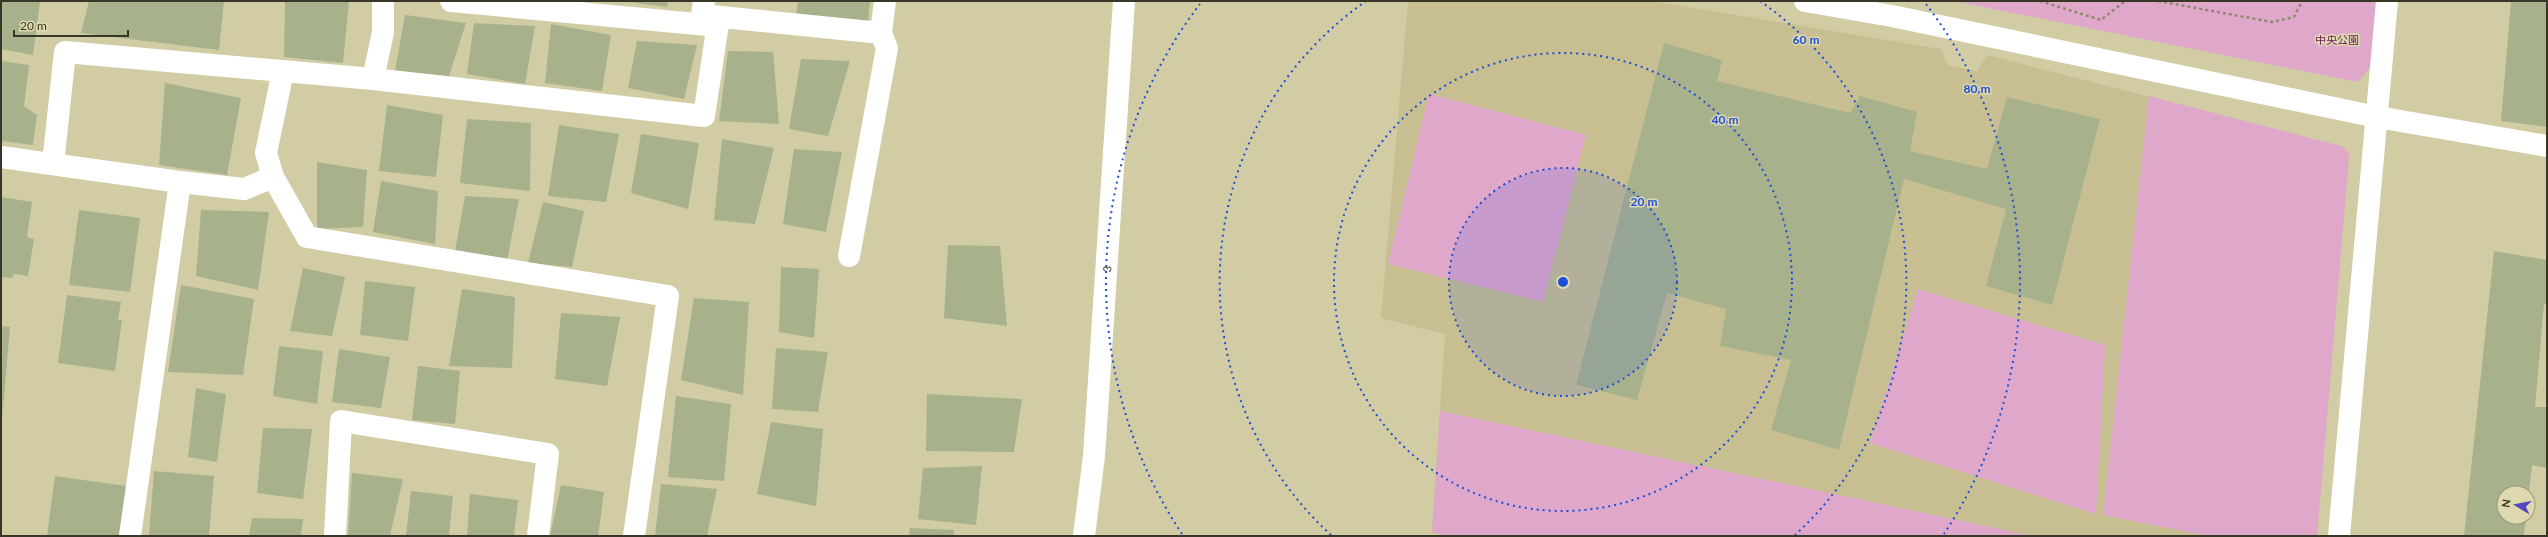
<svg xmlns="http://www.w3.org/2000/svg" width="2548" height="537" font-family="Lato,'Noto Sans JP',sans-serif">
<rect width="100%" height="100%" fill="#d2cca4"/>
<path fill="#c7bf92" d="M1408,1H1651L1941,49L1947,65L1977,71L1987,55L2344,147L2349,155L2317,536H1444L1432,532L1445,334L1381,318Z"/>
<g fill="#dfa8cb">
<path d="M1953,1H2377L2372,65L2358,82Z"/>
<path d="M1429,94L1586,135L1543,302L1388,264Z"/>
<path d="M2149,96L2344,147L2349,155L2317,536H2208L2103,515Z"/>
<path d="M1918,289L2105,345L2096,514L1870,443Z"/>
<path d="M1440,411L2033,536H1444L1432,532Z"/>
</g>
<g fill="#a7b28c">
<path d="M1,1H40L33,55L1,49Z"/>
<path d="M89,1H224L219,50L81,33Z"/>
<path d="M285,1H349L343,63L284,57Z"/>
<path d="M621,1H668L667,7Z"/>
<path d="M798,1H870L868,21L796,15Z"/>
<path d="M2511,1H2547V127L2501,121Z"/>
<path d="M405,15L466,23L449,76L395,71Z"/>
<path d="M474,23L535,26L525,84L467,74Z"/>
<path d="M551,24L611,35L602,91L545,83Z"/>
<path d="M637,41L697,45L684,99L628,88Z"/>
<path d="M1664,43L1722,60L1717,81L1850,113L1860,96L1917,112L1910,151L1987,169L2007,97L2100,119L2052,305L1986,286L2006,209L1904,179L1839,450L1771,430L1791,360L1720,346L1726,309L1667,293L1637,400L1576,385Z"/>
<path d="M728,51L773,52L779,124L719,121Z"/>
<path d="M801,59L850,61L828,136L789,129Z"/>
<path d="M1,61L29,65L24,106L37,115L33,145L1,141Z"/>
<path d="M165,83L241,98L227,175L159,165Z"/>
<path d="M387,105L443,115L436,177L379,171Z"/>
<path d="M467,119L531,123L530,191L460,183Z"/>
<path d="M559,125L619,134L606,202L548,196Z"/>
<path d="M641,134L699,143L688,209L631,193Z"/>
<path d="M722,139L774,148L755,224L714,220Z"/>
<path d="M794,149L842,152L826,232L783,224Z"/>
<path d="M317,162L367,170L363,227L317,229Z"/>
<path d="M381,181L438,191L435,244L373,232Z"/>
<path d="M465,196L519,199L507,261L455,251Z"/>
<path d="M1,197L32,202L27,237L34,239L28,276L14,274L12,278L1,277Z"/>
<path d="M543,202L584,211L572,267L528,263Z"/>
<path d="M79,210L140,218L130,292L69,285Z"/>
<path d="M201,210L269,212L258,290L196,276Z"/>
<path d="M948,245L1000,246L1007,326L944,318Z"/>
<path d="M2494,251L2547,260V304H2544L2535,407H2547V468L2532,465L2529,493H2504V517H2526L2524,536H2464Z"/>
<path d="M781,267L819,269L814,338L779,332Z"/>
<path d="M303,268L345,277L332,336L290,331Z"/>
<path d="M365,281L415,287L408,341L360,335Z"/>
<path d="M181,285L254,299L243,375L168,372Z"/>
<path d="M462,289L515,297L512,368L449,366Z"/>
<path d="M67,295L121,302L118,320H122L115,371L58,363Z"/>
<path d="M694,298L749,302L743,395L681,380Z"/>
<path d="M561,313L620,317L607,386L555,379Z"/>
<path d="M1,326L10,327L2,420H1Z"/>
<path d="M279,346L323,351L317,404L273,396Z"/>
<path d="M776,348L828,352L818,412L772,409Z"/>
<path d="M339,349L390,357L381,408L332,402Z"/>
<path d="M418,366L460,371L455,424L412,420Z"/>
<path d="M196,388L226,394L217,462L188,457Z"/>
<path d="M927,394L1022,399L1014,452L926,451Z"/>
<path d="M676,396L731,404L724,481L668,477Z"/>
<path d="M771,422L823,429L816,506L757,494Z"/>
<path d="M263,428L312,429L303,499L257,493Z"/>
<path d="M982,466L976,525L918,519L923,468Z"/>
<path d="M154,471L214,476L209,536H149Z"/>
<path d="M352,473L403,479L390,536H348Z"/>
<path d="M55,476L126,486L119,536H47Z"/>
<path d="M661,484L717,489L707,536H655Z"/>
<path d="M561,485L604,492L598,536H550Z"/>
<path d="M411,491L453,496L449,536H406Z"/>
<path d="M470,494L518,500L514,536H467Z"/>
<path d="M252,518L303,519L301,536H249Z"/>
<path d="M910,528L954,530V536H909Z"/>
</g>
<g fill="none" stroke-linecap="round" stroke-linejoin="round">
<g stroke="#8e896c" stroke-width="2.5" stroke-dasharray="3 3" stroke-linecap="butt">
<path d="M2040,1L2101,20L2125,1"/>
<path d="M2158,1L2272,22L2294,17L2302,1"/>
</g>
<g stroke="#fff" stroke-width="22">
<path d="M451,1L718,26"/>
<path d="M704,1L702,15L881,33"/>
<path d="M1805,1L1892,16L2377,117L2547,146"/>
<path d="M283,71L266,153L273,177L307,237L668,296L634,536"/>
<path d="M373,79L383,32V1"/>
<path d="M1,157L180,182"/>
<path d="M53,164L65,52L373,79L704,116L719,17"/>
<path d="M849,256L887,48L881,33L885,1"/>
<path d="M130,536L180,182L244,189L273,177"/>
<path d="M335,536L341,421L548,454L538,536"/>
<path id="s1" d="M1084,536L1094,456L1124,1"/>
<path d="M2339,536L2387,1"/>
</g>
</g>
<circle cx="1563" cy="282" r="114" fill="#1d4ed8" fill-opacity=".12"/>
<g fill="none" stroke="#1d4ed8" stroke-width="2" stroke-dasharray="2 4">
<circle cx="1563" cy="282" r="114"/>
<circle cx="1563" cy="282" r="229"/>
<path d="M1331 535A343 343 0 0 1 1366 1M1760 1A343 343 0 0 1 1795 535"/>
<path d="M1182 534A457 457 0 0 1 1200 4M1926 4A457 457 0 0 1 1944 534"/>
</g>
<g text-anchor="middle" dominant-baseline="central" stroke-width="3" stroke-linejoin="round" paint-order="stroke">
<g font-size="11" fill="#6a1f55" stroke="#dfd9b0">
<text x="2337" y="39">中央公園</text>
</g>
<g font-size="11" fill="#383626" stroke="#dfd9b0">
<text stroke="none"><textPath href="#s1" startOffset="268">3</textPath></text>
</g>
</g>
<circle cx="1563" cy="282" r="6" fill="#1d4ed8" stroke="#dfd9b0" stroke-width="2"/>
<g font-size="12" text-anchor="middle" font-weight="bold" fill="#1d4ed8" stroke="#dfd9b0" stroke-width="3" stroke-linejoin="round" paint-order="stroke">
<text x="1806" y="44">60 m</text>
<text x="1977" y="93">80 m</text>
<text x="1725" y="124">40 m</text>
<text x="1644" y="206">20 m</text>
</g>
<rect width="2548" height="537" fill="none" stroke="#383626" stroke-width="4"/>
<g transform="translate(2516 505) rotate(280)"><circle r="19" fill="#dfd9b0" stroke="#9c9879"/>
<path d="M0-3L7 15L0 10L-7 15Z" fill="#5249c0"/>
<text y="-6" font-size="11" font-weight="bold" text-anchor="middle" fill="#383626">N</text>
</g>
<path d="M14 30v6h114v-6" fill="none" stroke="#383626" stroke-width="2"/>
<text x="20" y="30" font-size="12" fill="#383626" stroke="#dfd9b0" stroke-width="3" paint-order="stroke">20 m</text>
</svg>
